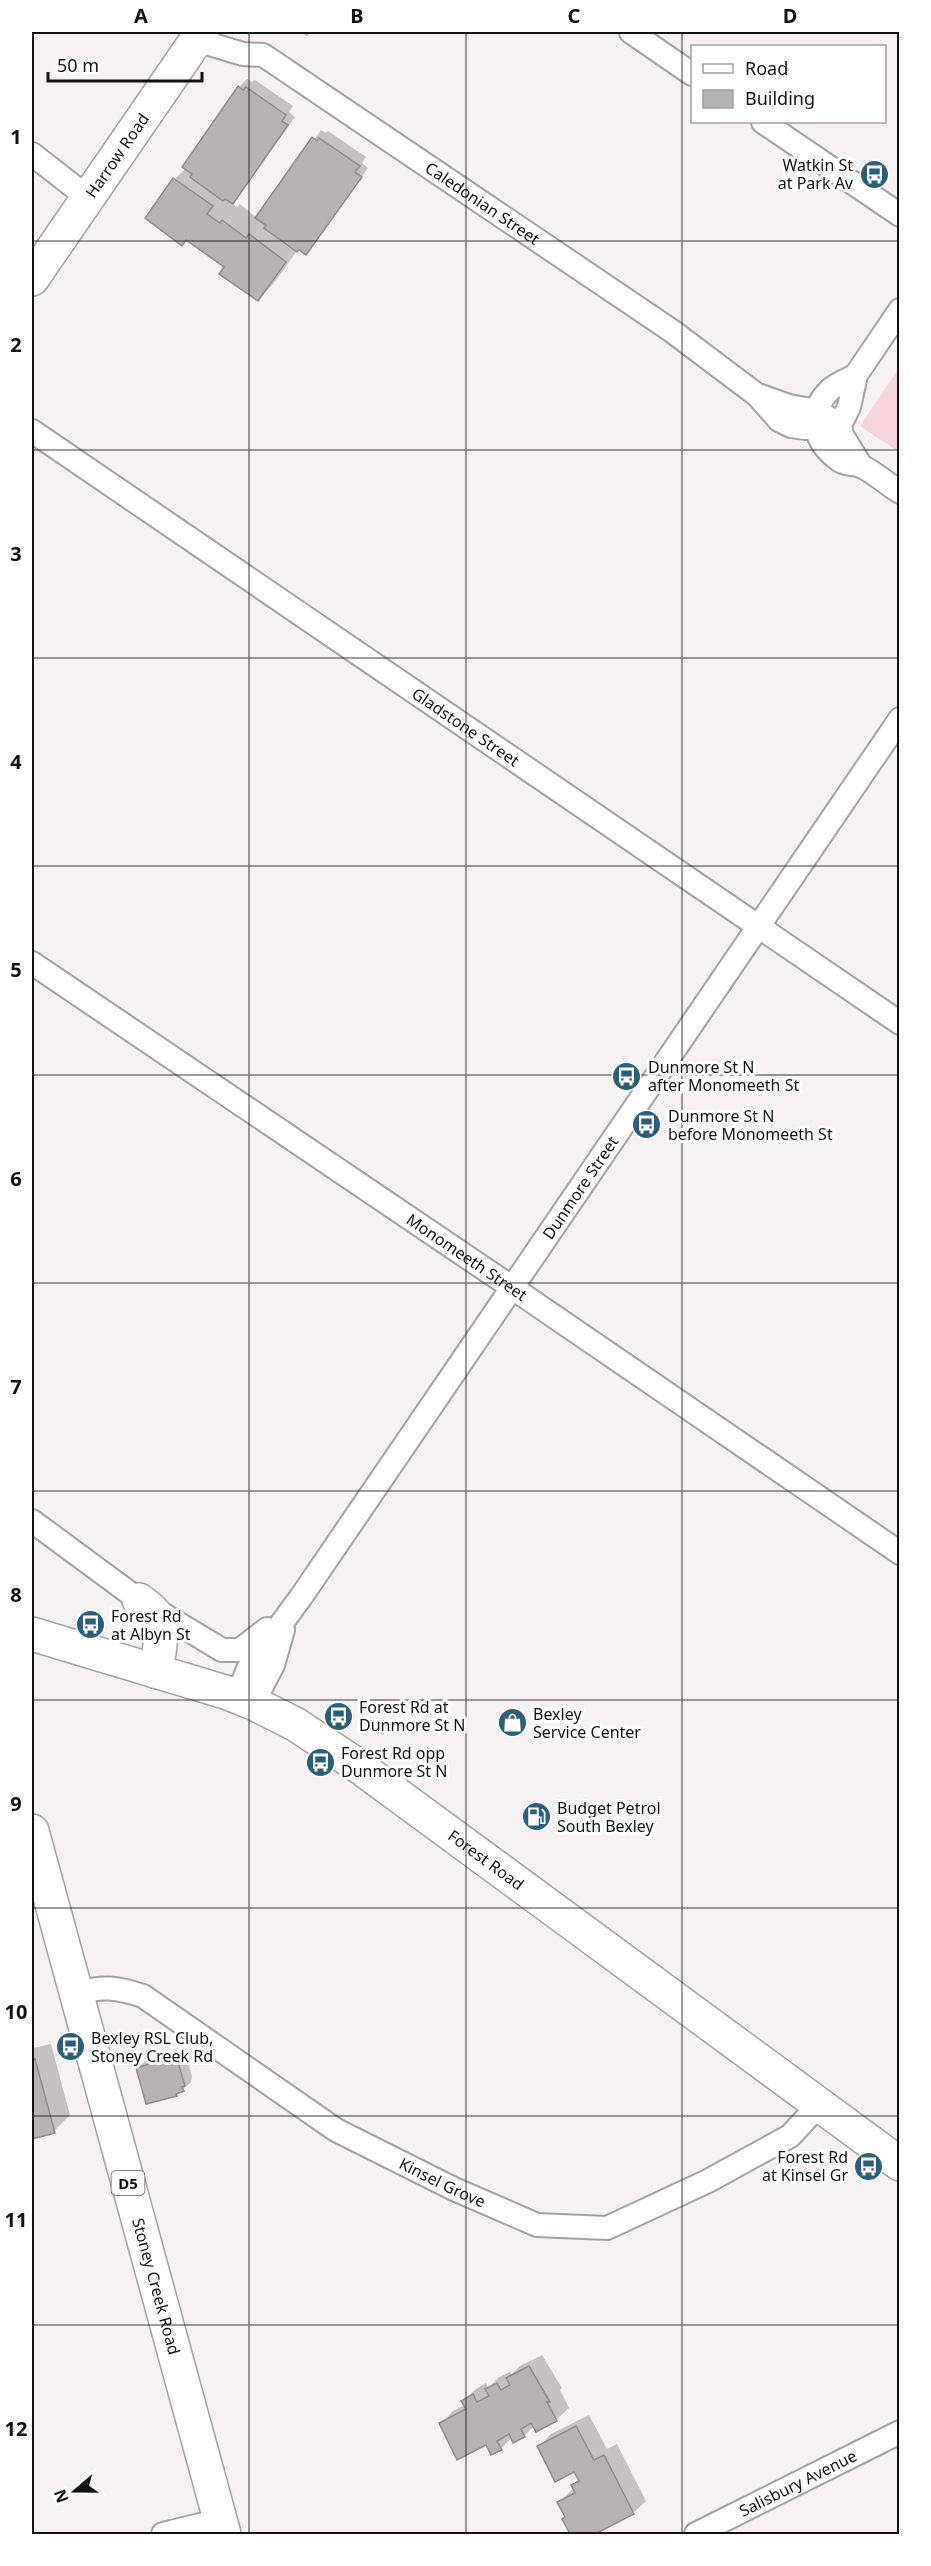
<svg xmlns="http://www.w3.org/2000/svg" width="931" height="2566" font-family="'Noto Sans',sans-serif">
<rect width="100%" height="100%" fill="#f6f2f3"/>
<path fill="#f7d5dc" d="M899,368V452L860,426Z"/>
<g fill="#0003">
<path d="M301,32H312L307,36Z"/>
<path d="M247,79L252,82L255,80L293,106L289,112L295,117L240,194L231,203L237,207L240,204L257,218L321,130L326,133L328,131L366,157L362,163L368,168L314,245L306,253L299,248L274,283L258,299L226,267L187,239L147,218L175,179L186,168L239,87Z"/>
<path d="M32,2042L33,2048L51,2044L70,2115L54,2131L32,2138Z"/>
<path d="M184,2049L192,2076L191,2082L177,2094L147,2102L138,2068L146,2060Z"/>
<path d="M542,2355L562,2388L560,2390L569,2408L556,2420L534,2426L524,2436L512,2437L501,2449L441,2424L453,2411L465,2405L463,2401L476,2389L486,2383L488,2388L499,2377L510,2372L511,2375L520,2366Z"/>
<path d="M589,2415L607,2449L617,2444L646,2501L633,2513L592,2534H572L564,2519L567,2517L559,2502L574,2488L573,2485L580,2479L575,2470L539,2446L551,2434Z"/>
</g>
<g fill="#b6b2b3" stroke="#8f8b8c" stroke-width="1.5">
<path d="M238,86L243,90L246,87L286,115L282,121L288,125L233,204L225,199L223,201L190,177L192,174L182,167Z"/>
<path d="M312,137L317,141L319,138L360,166L355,172L362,177L306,255L299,250L297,252L264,228L266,225L255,218Z"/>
<path d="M173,178L213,206L207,214L220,223L222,220L246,238L249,234L286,262L258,301L219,274L224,267L186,240L182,246L145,218Z"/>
<path d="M176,2056L185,2086L182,2087L184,2091L176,2094L177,2096L146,2104L136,2068Z"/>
<path d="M35,2059L55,2133L32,2139V2060Z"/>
<path d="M529,2366L550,2402H547L557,2421L536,2432L531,2423L521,2429L525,2437L513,2443L509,2434L497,2441L502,2450L491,2455L486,2445L457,2460L439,2423L466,2409L461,2401L473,2394L477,2402L489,2396L485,2389L497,2383L501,2390L510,2385L506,2378Z"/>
<path d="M576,2426L594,2460L604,2455L634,2514L595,2534H570L562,2519L565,2517L557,2502L575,2493L571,2485L579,2481L574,2472L555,2482L537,2446Z"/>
</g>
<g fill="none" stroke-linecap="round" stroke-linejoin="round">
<defs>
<g id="minor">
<path d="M631,32L692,74"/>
<path id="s1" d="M196,40L243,54L263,55L672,331L757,395L779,420L791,426L805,428L840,425"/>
<path d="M763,122L900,215"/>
<path d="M32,154L87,197"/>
<path d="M856,375C848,380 838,383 831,389C806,412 814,442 839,460C845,465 854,463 861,466C874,472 887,484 900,492"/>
<path d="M761,396L789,406L817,411L840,425L842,435L861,466"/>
<path d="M840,425L849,407L856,375L900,310"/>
<path id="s2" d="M32,431L900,1023"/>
<path id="s3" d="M32,963L498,1278L900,1553"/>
<path d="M32,1521L139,1600L222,1650H240L267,1629"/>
<path id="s4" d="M237,1697L248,1669L301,1597L900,719"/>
<path d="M253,1703L273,1665L283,1630"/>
<path id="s5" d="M76,1993C103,1986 116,1987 143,1996L336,2130L454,2189L537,2225L607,2228L708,2181L790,2136L819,2105"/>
<path d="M163,2534L220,2520"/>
<path id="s6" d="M696,2534L900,2432"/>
</g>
<g id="primary">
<path id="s7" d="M32,279L202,32"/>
<path d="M139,1600C145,1605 153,1609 157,1617C164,1631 159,1656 155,1671"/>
<path id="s8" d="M32,1634L225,1692L253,1703L295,1724L357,1765L900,2164"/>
<path id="s9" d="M32,1831L224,2534"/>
</g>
</defs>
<use href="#minor" stroke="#a5a1a1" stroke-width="26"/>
<use href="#primary" stroke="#a5a1a1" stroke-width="36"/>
<use href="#minor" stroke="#fff" stroke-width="22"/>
<use href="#primary" stroke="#fff" stroke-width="33"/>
</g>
<path fill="none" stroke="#121111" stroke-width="1.5" stroke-opacity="0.55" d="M249,32V2534M466,32V2534M682,32V2534M32,241H900M32,450H900M32,658H900M32,866H900M32,1075H900M32,1283H900M32,1491H900M32,1700H900M32,1908H900M32,2116H900M32,2325H900"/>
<defs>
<symbol id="bus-disc" viewBox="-11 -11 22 22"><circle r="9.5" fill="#2a5e7a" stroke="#fff"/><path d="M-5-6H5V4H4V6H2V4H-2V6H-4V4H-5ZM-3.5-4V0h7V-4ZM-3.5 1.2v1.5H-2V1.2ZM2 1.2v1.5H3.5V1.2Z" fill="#fff"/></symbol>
<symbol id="shop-disc" viewBox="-11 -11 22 22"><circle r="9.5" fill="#2a5e7a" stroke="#fff"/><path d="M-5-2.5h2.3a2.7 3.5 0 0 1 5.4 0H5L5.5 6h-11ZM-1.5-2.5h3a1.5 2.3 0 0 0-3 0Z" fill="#fff"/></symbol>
<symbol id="fuel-disc" viewBox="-11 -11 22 22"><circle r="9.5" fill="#2a5e7a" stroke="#fff"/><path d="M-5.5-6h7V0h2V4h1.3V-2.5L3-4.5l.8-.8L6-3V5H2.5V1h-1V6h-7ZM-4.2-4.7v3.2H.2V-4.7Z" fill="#fff"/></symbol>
</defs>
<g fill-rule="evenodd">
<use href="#bus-disc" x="858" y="158" width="33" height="33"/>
<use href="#bus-disc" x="610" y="1060" width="33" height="33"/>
<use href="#bus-disc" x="630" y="1108" width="33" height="33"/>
<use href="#bus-disc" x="74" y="1608" width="33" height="33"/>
<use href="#bus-disc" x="322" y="1700" width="33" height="33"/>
<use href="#shop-disc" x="496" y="1706" width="33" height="33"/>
<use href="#bus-disc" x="304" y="1746" width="33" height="33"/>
<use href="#fuel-disc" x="520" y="1800" width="33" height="33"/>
<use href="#bus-disc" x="54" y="2030" width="33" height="33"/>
<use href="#bus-disc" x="852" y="2150" width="33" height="33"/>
</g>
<g text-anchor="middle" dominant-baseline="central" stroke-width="6" stroke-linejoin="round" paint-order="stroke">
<rect fill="#fff" stroke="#595858" stroke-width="1.5" x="111.5" y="2171" width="33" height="24" rx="4.5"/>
<g font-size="15" font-weight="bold" fill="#121111">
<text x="128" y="2183">D5</text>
</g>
<g font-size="16" fill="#121111" stroke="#fff">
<text stroke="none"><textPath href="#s7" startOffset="150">Harrow Road</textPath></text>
<text stroke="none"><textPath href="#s1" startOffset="334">Caledonian Street</textPath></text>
<text stroke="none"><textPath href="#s2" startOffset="525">Gladstone Street</textPath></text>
<text stroke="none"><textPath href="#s4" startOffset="615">Dunmore Street</textPath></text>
<text stroke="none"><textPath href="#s3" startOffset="525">Monomeeth Street</textPath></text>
<text stroke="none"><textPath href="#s8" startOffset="513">Forest Road</textPath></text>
<text stroke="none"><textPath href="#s5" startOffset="422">Kinsel Grove</textPath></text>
<text stroke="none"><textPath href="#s9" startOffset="472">Stoney Creek Road</textPath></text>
<text stroke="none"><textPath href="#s6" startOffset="114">Salisbury Avenue</textPath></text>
</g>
<g font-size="16" fill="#121111" stroke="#fff" text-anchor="start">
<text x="853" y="165" text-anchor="end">Watkin St<tspan x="853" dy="18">at Park Av</tspan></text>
<text x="648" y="1067">Dunmore St N<tspan x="648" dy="18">after Monomeeth St</tspan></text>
<text x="668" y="1116">Dunmore St N<tspan x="668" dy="18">before Monomeeth St</tspan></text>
<text x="111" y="1616">Forest Rd<tspan x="111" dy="18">at Albyn St</tspan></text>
<text x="359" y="1707">Forest Rd at<tspan x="359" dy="18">Dunmore St N</tspan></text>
<text x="533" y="1714">Bexley<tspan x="533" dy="18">Service Center</tspan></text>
<text x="341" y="1753">Forest Rd opp<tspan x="341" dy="18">Dunmore St N</tspan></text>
<text x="557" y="1808">Budget Petrol<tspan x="557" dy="18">South Bexley</tspan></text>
<text x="91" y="2038">Bexley RSL Club,<tspan x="91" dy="18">Stoney Creek Rd</tspan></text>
<text x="848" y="2157" text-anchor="end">Forest Rd<tspan x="848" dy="18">at Kinsel Gr</tspan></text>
</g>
</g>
<rect width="931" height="2566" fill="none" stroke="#ffffff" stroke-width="66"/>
<rect x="691" y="45" width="195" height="78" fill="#ffffff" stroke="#a0a0a0" stroke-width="1.5"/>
<rect x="703" y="64" width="30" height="9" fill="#ffffff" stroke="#a0a0a0" stroke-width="1.5"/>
<text x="745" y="75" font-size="18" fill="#121111">Road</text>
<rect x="703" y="90" width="30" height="18" fill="#b6b2b3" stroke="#a0a0a0" stroke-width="1.5"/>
<text x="745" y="105" font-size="18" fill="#121111">Building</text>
<g transform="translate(75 2491) rotate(250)" stroke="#ffffff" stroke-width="4.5" paint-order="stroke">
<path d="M0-4.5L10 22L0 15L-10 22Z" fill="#121111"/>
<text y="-9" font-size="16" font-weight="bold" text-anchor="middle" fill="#121111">N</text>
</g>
<path d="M48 72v9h154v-9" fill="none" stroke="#121111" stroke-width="3"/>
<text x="57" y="72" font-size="18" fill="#121111" stroke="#ffffff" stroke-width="4.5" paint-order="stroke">50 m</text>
<rect x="33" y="33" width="865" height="2500" fill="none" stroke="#121111" stroke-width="2"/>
<g font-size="20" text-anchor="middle" font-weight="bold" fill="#121111">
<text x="141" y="23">A</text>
<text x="357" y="23">B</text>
<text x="574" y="23">C</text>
<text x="790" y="23">D</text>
<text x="16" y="144">1</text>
<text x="16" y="352">2</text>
<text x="16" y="561">3</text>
<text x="16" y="769">4</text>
<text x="16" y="977">5</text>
<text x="16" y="1186">6</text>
<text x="16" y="1394">7</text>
<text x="16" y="1602">8</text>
<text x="16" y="1811">9</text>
<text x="16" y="2019">10</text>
<text x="16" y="2227">11</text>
<text x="16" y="2436">12</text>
</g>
</svg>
